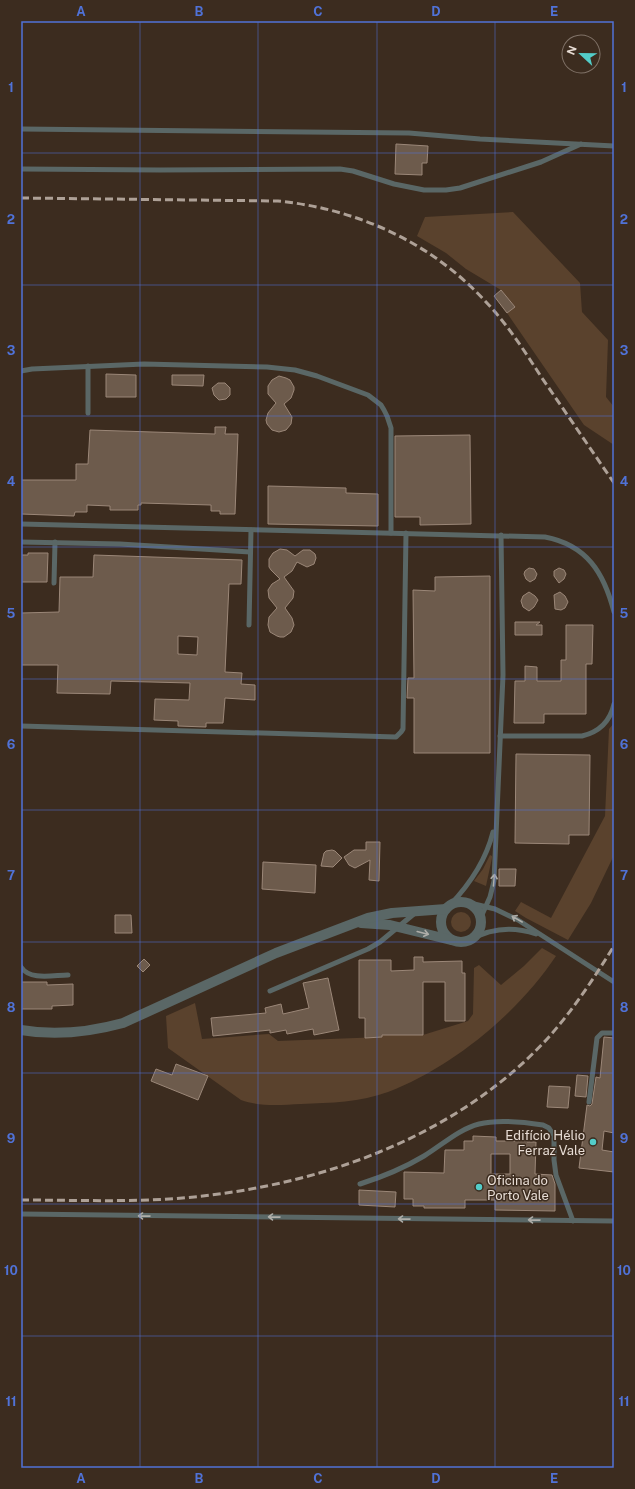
<svg xmlns="http://www.w3.org/2000/svg" width="635" height="1489" font-family="'Public Sans',sans-serif">
<rect width="100%" height="100%" fill="#3c2c1f"/>
<g fill="#5a422d">
<path d="M513,212L580,283L582,312L608,340L606,397L614,407V445L584,425L507,313L515,307L501,290L466,269L446,253L417,236L425,217Z"/>
<path d="M614,723V855L591,903L568,940L526,918L515,911L521,902L551,918L605,816L609,729Z"/>
<path d="M490,855L492,856V858L486,886L474,881L483,869Z"/>
<circle cx="461" cy="922" r="10"/>
<path d="M542,948L556,956C518,1013 453,1067 388,1092C361,1102 330,1103 301,1104C281,1105 260,1107 241,1100L168,1048L166,1016L195,1003L202,1039L269,1034L278,1041L382,1037V1035H423L468,1021L473,1014L474,968L479,965L501,985L524,966Z"/>
</g>
<g fill="#6d5b4c" stroke="#9b8778" fill-rule="evenodd">
<path d="M396,144L428,146L427,163H422V175L395,174Z"/>
<path d="M501,290L515,307L507,313L494,296Z"/>
<path d="M106,374L136,375V397H106Z"/>
<path d="M172,375H204L203,386L172,385Z"/>
<path d="M279,376L286,378L290,380L294,387V390L291,398L284,404L292,417L291,424L286,430L279,432L272,430L267,424L266,420L268,413L276,403L268,394V386L272,380Z"/>
<path d="M218,383H225L230,388V395L226,399L219,400L214,395L212,388Z"/>
<path d="M215,427H226L225,434H238L235,514H220V511H211V505L141,503V505H138V510H110V506L87,505V512H75L74,516L21,514V480H76V464H88L90,430L215,434Z"/>
<path d="M470,435L471,524L420,525V517H395V436Z"/>
<path d="M268,486L346,488V493L378,494V526L268,524Z"/>
<path d="M280,549L287,550L295,556L303,550H310L315,554L316,558L314,564L307,567L297,562L292,571L284,577L294,591L293,598L285,608L292,618L294,625L291,632L284,637H280L277,636L270,632L268,625L269,617L277,608L269,598L268,590L272,584L280,579L271,570L269,567V559L273,553Z"/>
<path d="M28,553H48L47,582H21V555H28Z"/>
<path d="M94,555L242,560L241,584H229L225,672L242,673L241,684L255,685V700L225,698L223,723H206V727L178,726V721L154,720L155,699L189,700L190,683L111,681L110,694L57,693L58,665H21V613L59,612L60,577H93ZM178,636L198,637L197,655L178,654Z"/>
<path d="M529,568L534,569L537,574L535,579L530,582L526,579L524,574L525,571Z"/>
<path d="M559,568L564,570L566,574L564,579L559,583L554,576V571Z"/>
<path d="M490,576V753H414V698H407L408,678H414L413,590L435,591V577Z"/>
<path d="M529,592L535,596L538,600L534,607L529,611L523,607L521,601L523,596Z"/>
<path d="M560,592L565,596L568,602L565,608L561,610L555,609L554,595Z"/>
<path d="M515,622H540L536,625H542V635H515Z"/>
<path d="M566,625H593L592,664H586V714H544V723H514L515,681H525V666L537,667V681H561V660H566Z"/>
<path d="M516,754L590,755L589,835H569V844L515,843Z"/>
<path d="M366,842H380L379,881L369,880L370,860L355,868L349,865L344,857L354,850H366Z"/>
<path d="M332,850L335,851L342,858L333,867L321,866L324,853L326,851Z"/>
<path d="M263,862L316,865L315,893L262,889Z"/>
<path d="M499,869H516L515,886H499Z"/>
<path d="M115,915H131L132,933H115Z"/>
<path d="M414,957H423V962L462,961V973H465V1021H445V982H423V1035H382V1037L365,1038V1018H359V960H391V971L414,970Z"/>
<path d="M144,959L150,965L143,972L137,966Z"/>
<path d="M328,978L339,1030L314,1035L313,1029L287,1034L286,1030L270,1033V1030L213,1036L211,1018L266,1013L265,1008L281,1004L283,1014L309,1008L303,983Z"/>
<path d="M21,982H47V985L73,984V1005L52,1006V1009H21Z"/>
<path d="M604,1037L614,1038V1133L604,1131L602,1150L614,1152V1172L579,1168L587,1105L590,1106L592,1104L596,1077L600,1078Z"/>
<path d="M176,1064L208,1076L198,1100L151,1081L156,1069L172,1075Z"/>
<path d="M577,1075L588,1076L586,1097L575,1096Z"/>
<path d="M549,1086L570,1087L568,1108L547,1107Z"/>
<path d="M473,1136L496,1137V1141H515V1139H527V1142H536L535,1174L552,1175L555,1184V1211L495,1210V1200H465V1208H424V1206H413V1199H404V1172L444,1173L445,1150H464V1141H473ZM491,1154H510V1174H491Z"/>
<path d="M359,1190L396,1192L395,1207L359,1205Z"/>
</g>
<g fill="none" stroke-linecap="round" stroke-linejoin="round">
<g stroke="#5a6766" stroke-width="5">
<path d="M21,129L409,133L480,139L614,146"/>
<path d="M21,169L160,170L340,169L353,171L394,184L424,190H446L460,188L541,162L581,144"/>
<path d="M88,366V413"/>
<path d="M21,371L32,369L144,364L267,367L295,370L317,376L368,395L381,405L384,410L387,416L391,428V533"/>
<path d="M21,524L545,537C587,545 604,573 614,612"/>
<path d="M21,542L120,544L250,552"/>
<path d="M54,583L55,542"/>
<path d="M249,625L251,530"/>
<path d="M21,726L396,737L401,732L403,729L406,533"/>
<path d="M500,736H582C599,732 610,722 614,704"/>
<path d="M466,902L495,909L518,920L614,982"/>
<path d="M450,905C470,884 486,860 493,832"/>
<path d="M481,917L490,897L494,881L503,675L501,535"/>
<path d="M470,940C491,928 513,926 536,934"/>
<path d="M21,967C30,981 54,975 68,975"/>
<path d="M270,991L368,949L380,942L415,913"/>
<path d="M589,1102L597,1038L602,1033H614"/>
<path d="M360,1184C382,1177 404,1168 424,1156C442,1145 459,1129 479,1124C498,1119 524,1122 543,1125L549,1128L554,1136V1160L556,1175L573,1221"/>
<path d="M21,1214L614,1221"/>
</g>
<g stroke="#5a6766" stroke-width="10">
<circle cx="461" cy="922" r="20"/>
<path d="M361,923L390,925L451,940"/>
<path d="M21,1030C55,1036 90,1032 123,1023L276,953L368,918L392,913L446,909"/>
</g>
<g stroke="#aea197" stroke-width="3" stroke-dasharray="8 4" stroke-linecap="butt">
<path d="M21,198L278,201C358,209 432,243 486,302C508,325 525,352 542,378C566,413 590,448 614,483"/>
<path d="M21,1200C70,1200 119,1202 169,1199C307,1190 452,1142 548,1038C573,1010 594,978 614,946"/>
</g>
</g>
<defs><path id="oneway-shaft" d="M-6 0H5M1.5-3L5.5 0L1.5 3" fill="none" stroke-width="1.6" stroke-linecap="round" stroke-linejoin="round"/></defs>
<g stroke="#afaea9">
<use href="#oneway-shaft" transform="translate(494 880) rotate(-85)"/>
<use href="#oneway-shaft" transform="translate(517 919) rotate(-150)"/>
<use href="#oneway-shaft" transform="translate(423 933) rotate(14)"/>
<use href="#oneway-shaft" transform="translate(144 1216) rotate(-179)"/>
<use href="#oneway-shaft" transform="translate(274 1217) rotate(-179)"/>
<use href="#oneway-shaft" transform="translate(404 1219) rotate(-179)"/>
<use href="#oneway-shaft" transform="translate(534 1220) rotate(-179)"/>
</g>
<path fill="none" stroke="#5072d7" stroke-width="1" stroke-opacity="0.55" d="M140,21V1468M258,21V1468M377,21V1468M495,21V1468M21,153H614M21,285H614M21,416H614M21,547H614M21,679H614M21,810H614M21,942H614M21,1073H614M21,1204H614M21,1336H614"/>
<g fill="#53cdc9" stroke="#3c2c1f" stroke-width="1.5">
<circle cx="593" cy="1142" r="4"/>
<circle cx="479" cy="1187" r="4"/>
</g>
<g text-anchor="middle" dominant-baseline="central" stroke-width="3" stroke-linejoin="round" paint-order="stroke">
<g font-size="13" fill="#e8ddd5" stroke="#3c2c1f" text-anchor="end">
<text x="585" y="1135">Edifício Hélio<tspan x="585" dy="15">Ferraz Vale</tspan></text>
<text x="487" y="1180" text-anchor="start">Oficina do<tspan x="487" dy="15">Porto Vale</tspan></text>
</g>
</g>
<rect width="635" height="1489" fill="none" stroke="#3c2c1f" stroke-width="44"/>
<g transform="translate(581 54) rotate(292)"><circle r="19" fill="#3c2c1f" stroke="#817368"/>
<path d="M0-3L7 15L0 10L-7 15Z" fill="#53cdc9"/>
<text y="-6" font-size="11" font-weight="bold" text-anchor="middle" fill="#e8ddd5">N</text>
</g>
<rect x="22" y="22" width="591" height="1445" fill="none" stroke="#5072d7" stroke-width="1.5"/>
<g font-size="13" text-anchor="middle" font-weight="bold" fill="#5072d7">
<text x="81" y="16">A</text>
<text x="199" y="16">B</text>
<text x="318" y="16">C</text>
<text x="436" y="16">D</text>
<text x="554" y="16">E</text>
<text x="11" y="92">1</text>
<text x="624" y="92">1</text>
<text x="11" y="224">2</text>
<text x="624" y="224">2</text>
<text x="11" y="355">3</text>
<text x="624" y="355">3</text>
<text x="11" y="486">4</text>
<text x="624" y="486">4</text>
<text x="11" y="618">5</text>
<text x="624" y="618">5</text>
<text x="11" y="749">6</text>
<text x="624" y="749">6</text>
<text x="11" y="880">7</text>
<text x="624" y="880">7</text>
<text x="11" y="1012">8</text>
<text x="624" y="1012">8</text>
<text x="11" y="1143">9</text>
<text x="624" y="1143">9</text>
<text x="11" y="1275">10</text>
<text x="624" y="1275">10</text>
<text x="11" y="1406">11</text>
<text x="624" y="1406">11</text>
<text x="81" y="1483">A</text>
<text x="199" y="1483">B</text>
<text x="318" y="1483">C</text>
<text x="436" y="1483">D</text>
<text x="554" y="1483">E</text>
</g>
</svg>
